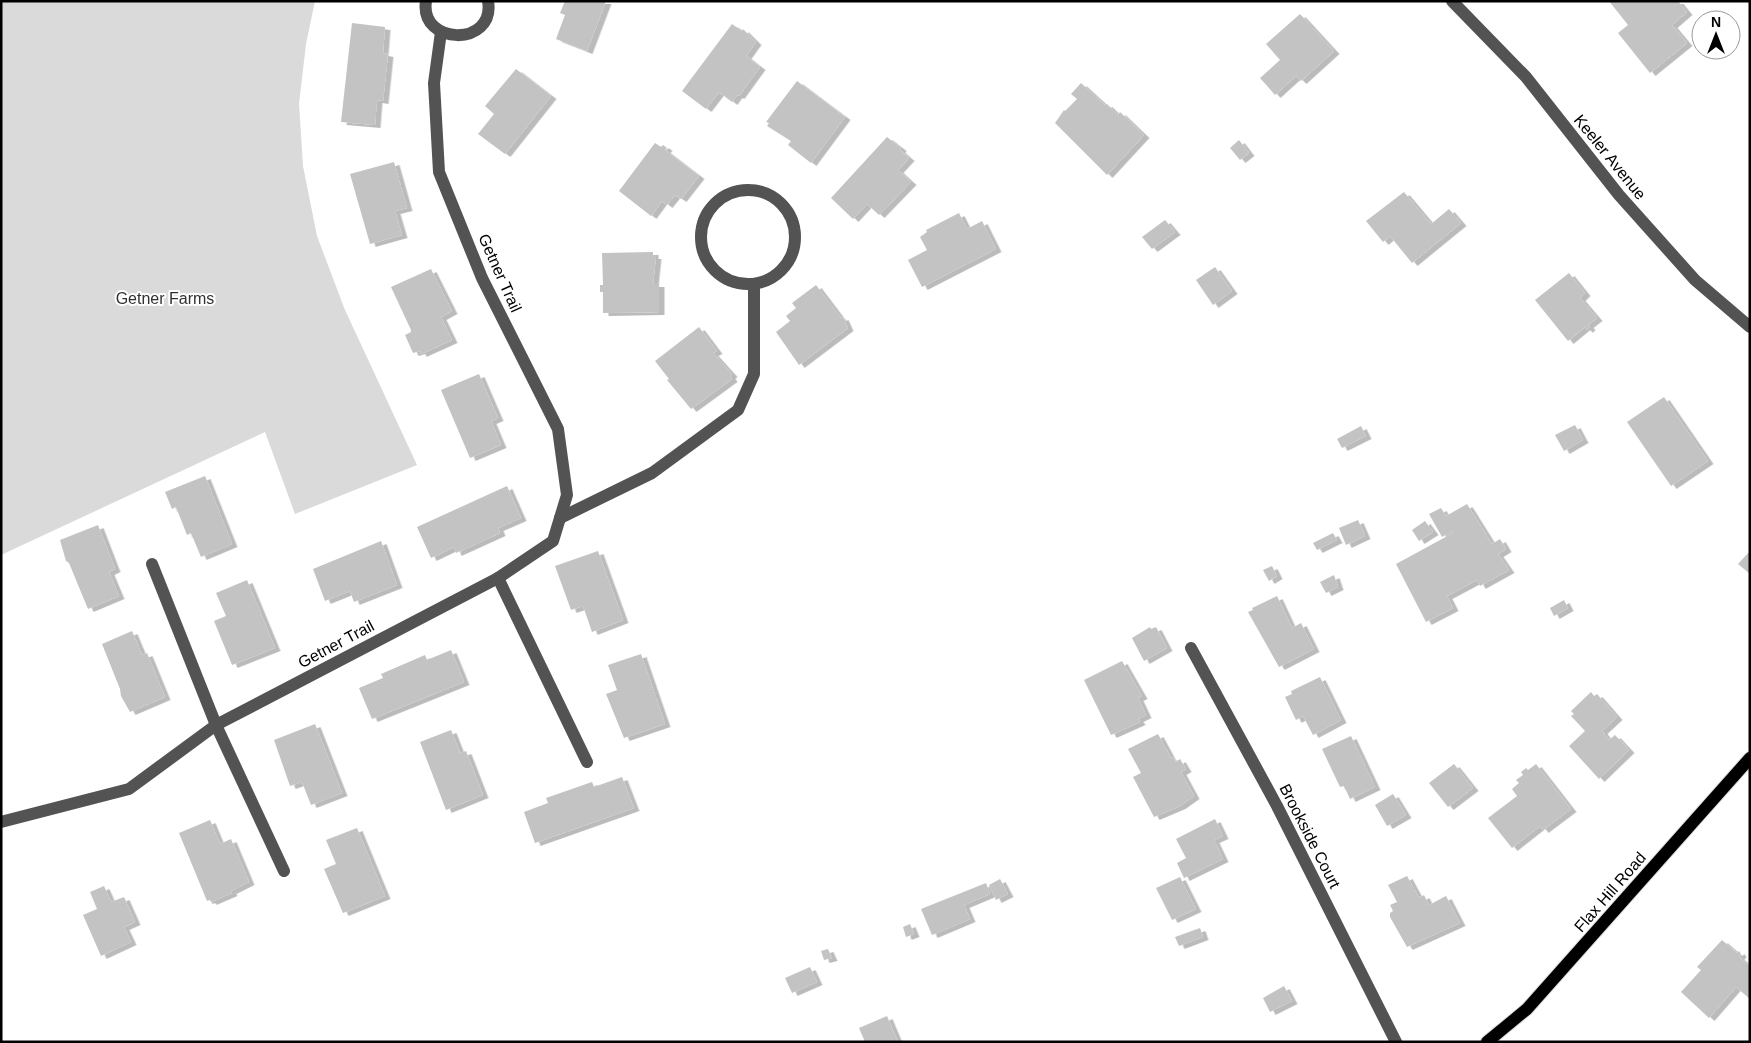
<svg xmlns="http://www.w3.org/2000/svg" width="1751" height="1043" font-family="Helvetica,sans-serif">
<defs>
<filter id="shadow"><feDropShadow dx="5.5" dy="3" stdDeviation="0" flood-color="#0004"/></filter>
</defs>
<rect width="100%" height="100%" fill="#fff"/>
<path fill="#dadada" d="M1,1H315L306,44L299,104L303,166L317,236L345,310L417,465L295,514L265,432L1,555Z"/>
<g fill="#c3c3c3" filter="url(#shadow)">
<path d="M565,1H606L587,51L556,39L565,15L560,13Z"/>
<path d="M1609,1H1678L1687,12L1672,25L1687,43L1650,73L1618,33L1628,25Z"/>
<path d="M1300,14L1334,51L1301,81L1296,76L1275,95L1260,78L1280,60L1266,44Z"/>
<path d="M352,23L385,27L383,53L388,54L383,101L377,100L375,125L341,122Z"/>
<path d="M732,24L742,31L743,29L756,42L746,56L760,67L739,96L737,95L732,102L719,92L706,109L682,91Z"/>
<path d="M516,69L551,96L505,154L478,134L494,114L485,106Z"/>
<path d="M797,81L845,117L811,163L788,145L791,141L767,126L769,123L766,122Z"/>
<path d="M1081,83L1105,105L1107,104L1118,115L1120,112L1144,135L1107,175L1055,123L1064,110L1065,111L1077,99L1071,94Z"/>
<path d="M887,137L901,148L900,150L909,158L898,170L911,182L879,215L867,204L853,219L831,198Z"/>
<path d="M1239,140L1249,153L1240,160L1230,148Z"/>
<path d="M655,143L661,147L663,145L667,148L665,150L699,176L681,199L675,195L667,205L662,201L651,216L619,191Z"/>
<path d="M394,162L407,208L395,211L402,235L370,244L350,174Z"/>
<path d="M1404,192L1431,224L1449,209L1461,223L1412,263L1390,236L1383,242L1366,221Z"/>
<path d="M959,213L967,229L982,221L996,249L922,287L908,260L927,250L920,237L927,232L926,230Z"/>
<path d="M1165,220L1175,232L1152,249L1142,237Z"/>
<path d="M653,252V256H656L653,284H659V312L603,313V292H600V285H603L602,253Z"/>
<path d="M1215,267L1232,291L1213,305L1196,280Z"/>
<path d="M431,269L452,311L441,317L452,340L421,354L420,351L413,353L405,335L411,332V330L391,287Z"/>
<path d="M1569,273L1585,293L1580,298L1597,318L1588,325L1590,327L1587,330L1585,327L1568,341L1535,300Z"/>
<path d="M816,285L841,318L843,317L848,328L799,365L776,332L790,321L786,316L796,308L792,303Z"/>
<path d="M699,327L717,351L713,353L732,374L730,376L732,379L691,409L667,380L669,379L655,361Z"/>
<path d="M479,374L498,418L491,421L501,445L470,458L441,390Z"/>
<path d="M1664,397L1708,461L1671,486L1627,422Z"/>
<path d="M1575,425L1583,440L1564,451L1555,435Z"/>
<path d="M1361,426L1366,436L1342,448L1337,439Z"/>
<path d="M205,476L232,544L201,557L191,533L187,535L176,507L172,509L165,492Z"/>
<path d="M507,486L521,518L498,528L500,533L456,553L454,547L431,558L417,527Z"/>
<path d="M1467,504L1492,544L1500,539L1506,549L1498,554L1509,570L1480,586L1477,580L1447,596L1453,608L1426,622L1396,564L1453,533L1452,531L1442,537L1429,514L1441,508L1446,516Z"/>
<path d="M1358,520L1365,536L1346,545L1339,528Z"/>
<path d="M1425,521L1433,532L1419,541L1412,530Z"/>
<path d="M98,525L115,569L109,572L119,596L88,609L69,563L66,561L60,540Z"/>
<path d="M1333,533L1337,540L1317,550L1313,543Z"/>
<path d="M381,541L397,585L354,602L350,591L325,601L313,569Z"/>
<path d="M598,551L623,620L592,632L583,606L571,610L555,566Z"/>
<path d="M1750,551V574L1738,564Z"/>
<path d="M1272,566L1277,576L1269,581L1263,570Z"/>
<path d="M1334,575L1338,587L1326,593L1320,582Z"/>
<path d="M247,580L275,648L232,665L214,621L226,616L216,593Z"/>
<path d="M1277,596L1292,628L1301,623L1314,649L1279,667L1248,612L1253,610L1252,608Z"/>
<path d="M1564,600L1568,608L1554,616L1550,608Z"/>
<path d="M1150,627L1151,629L1156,627L1167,648L1144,661L1132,638Z"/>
<path d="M132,631L142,655L147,653L165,697L130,712L121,696L120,689L102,644Z"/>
<path d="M451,650L464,682L372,719L359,688L383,678L381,674L425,655L427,660Z"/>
<path d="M641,654L665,724L624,738L606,694L617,690L608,665Z"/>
<path d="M1122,661L1142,696L1138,698L1146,715L1138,719L1140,722L1111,735L1084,680Z"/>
<path d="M1320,677L1341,720L1313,735L1303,716L1296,720L1285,697L1292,694L1291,691Z"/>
<path d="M1591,692L1594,696L1597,694L1617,717L1602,731L1609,740L1615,735L1629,750L1599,779L1569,746L1585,731L1571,716L1574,714L1571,711Z"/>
<path d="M315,724L342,793L311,805L302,782L290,786L274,740Z"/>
<path d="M451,730L460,753L466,751L483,795L446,810L420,742Z"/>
<path d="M1158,734L1171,758L1173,757L1176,762L1180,759L1186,769L1181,772L1194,796L1180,806L1154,817L1133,777L1141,773L1128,749Z"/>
<path d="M1351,736L1375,787L1350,799L1344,786L1340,787L1322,749Z"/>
<path d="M1454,764L1473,788L1448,807L1429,783Z"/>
<path d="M1536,764L1571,809L1543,830L1540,826L1512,848L1488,818L1517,796L1512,789L1519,783L1516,780L1523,775L1521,772L1526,768L1528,770Z"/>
<path d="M622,777L634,808L535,843L524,812L548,803L546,798L592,782L594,787Z"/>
<path d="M1393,794L1406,815L1387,826L1375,805Z"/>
<path d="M1215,819L1223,836L1214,840L1223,859L1184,878L1177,863L1186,858L1176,839Z"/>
<path d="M210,820L220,844L231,839L249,882L231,891L232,893L211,902L210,900L207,901L179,833Z"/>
<path d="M357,828L385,896L343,913L324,869L336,864L326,840Z"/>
<path d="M1407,876L1419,898L1424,895L1429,905L1446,896L1460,923L1407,947L1390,917V913L1393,911L1390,905L1397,902L1388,885Z"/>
<path d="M1180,877L1196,909L1172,920L1156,888Z"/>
<path d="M1000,879L1008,894L996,900L989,885Z"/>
<path d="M986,883L990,894L964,905L970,919L932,935L921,909Z"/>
<path d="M104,886L111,902L124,897L135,922L124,927L131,942L101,956L83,915L97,909L90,892Z"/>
<path d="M910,924L914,934L906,937L903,927Z"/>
<path d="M1200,928L1203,937L1179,946L1175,937Z"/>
<path d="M1722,940L1737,953L1739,951L1741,954L1739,957L1750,966V999L1736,987L1709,1018L1681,992L1701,970L1697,967Z"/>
<path d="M828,949L832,958L824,960L821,951Z"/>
<path d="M810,967L817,982L792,993L785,978Z"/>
<path d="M1284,986L1292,1001L1270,1012L1263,998Z"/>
<path d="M887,1016L898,1042H865L859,1028Z"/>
</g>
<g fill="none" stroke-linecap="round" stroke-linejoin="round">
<defs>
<path id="major" d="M1487,1042L1527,1009L1750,758"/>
</defs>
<use href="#major" stroke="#dbdbdb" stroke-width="14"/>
<g stroke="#535353" stroke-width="12">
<path d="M426,1C419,46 496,47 488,1"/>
<path d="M1452,1L1526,77L1619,195L1695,280L1750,327"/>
<circle cx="748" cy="237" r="47"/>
<path d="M560,518L652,473L738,410L754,374V284"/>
<path d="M152,564L216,725L284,871"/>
<path d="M498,578L587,762"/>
<path d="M1191,648L1277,806L1396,1042"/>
<path d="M1,822L129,789L216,725L498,578L553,541L567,495L558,429L482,278L439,172L434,83L441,32"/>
</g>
<use href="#major" stroke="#000" stroke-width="12"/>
</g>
<g text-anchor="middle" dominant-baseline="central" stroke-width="4" stroke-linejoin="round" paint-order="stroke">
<g font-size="16" fill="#000" stroke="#fff">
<text transform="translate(1610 157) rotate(51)">Keeler Avenue</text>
<text transform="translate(500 273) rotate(66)">Getner Trail</text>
<text transform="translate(336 644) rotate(-28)">Getner Trail</text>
<text transform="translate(1310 836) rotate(63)">Brookside Court</text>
<text transform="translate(1610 892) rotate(-49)">Flax Hill Road</text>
</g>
<g font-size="16" fill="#313131" stroke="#fff">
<text x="165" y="298">Getner Farms</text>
</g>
</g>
<rect width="1751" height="1043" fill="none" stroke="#000000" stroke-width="5"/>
<g transform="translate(1716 35)"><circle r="24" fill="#ffffff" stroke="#999999"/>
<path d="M0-4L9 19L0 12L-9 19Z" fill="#000000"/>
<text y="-8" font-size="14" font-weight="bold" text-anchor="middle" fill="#000000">N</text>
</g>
</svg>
